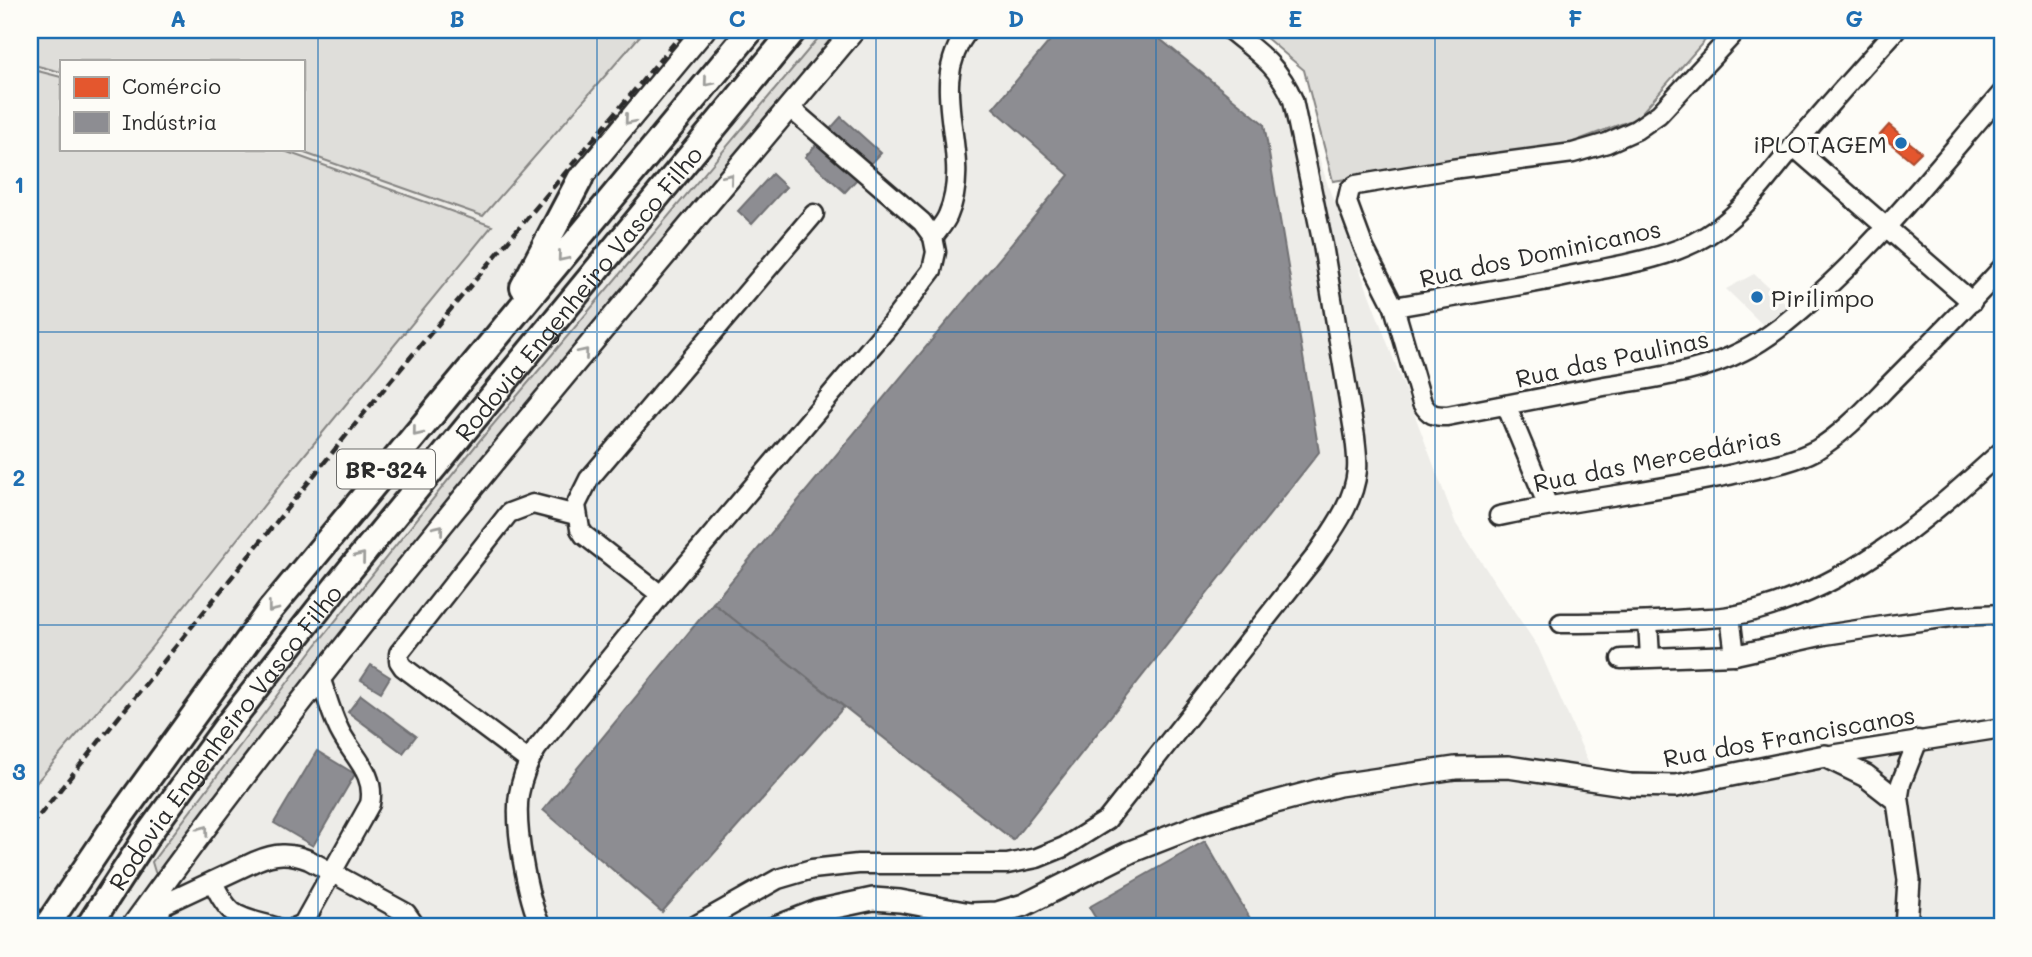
<svg xmlns="http://www.w3.org/2000/svg" width="2032" height="957" font-family="Mali,sans-serif">
<rect width="100%" height="100%" fill="#fdfcf7"/>
<filter id="ink" filterUnits="userSpaceOnUse"><feTurbulence type="fractalNoise" baseFrequency=".0143" numOctaves="2"/><feDisplacementMap in="SourceGraphic" scale="14" xChannelSelector="R" yChannelSelector="G"/><feConvolveMatrix kernelMatrix="1 2 1 2 8 2 1 2 1" color-interpolation-filters="sRGB"/></filter>
<g filter="url(#ink)">
<g fill="#edece8" fill-rule="evenodd">
<path d="M30,30H1243L1294,77L1328,186L1456,524L1538,647L1593,773L1677,779L2002,730V927H30ZM61,61H303V149H61Z"/>
<path d="M1754,274L1789,306L1766,328L1726,289Z"/>
</g>
<g fill="#dfdeda" stroke="#858482" stroke-width="2">
<path d="M36,30H645L483,216L293,149H303V61H61V72L30,64V36Z"/>
<path d="M825,30H843L396,565L166,868L159,873L155,872L152,862L316,645L481,439Z"/>
<path d="M1257,30H1714L1637,118L1565,145L1333,181L1304,70Z"/>
<path d="M30,69L61,77V149H279L492,226L288,475L150,649L30,790Z"/>
</g>
<path fill="#e4572e" stroke="#ac4a2d" stroke-width="2" d="M1889,125L1921,152L1912,161L1880,135Z"/>
<g fill="#8d8d92" stroke="#707073" stroke-width="2">
<path d="M1059,30H1149L1264,124L1319,452L1013,840L713,603L1069,175L993,108Z"/>
<path d="M841,117L881,153L845,192L805,157Z"/>
<path d="M772,174L786,187L752,224L738,211Z"/>
<path d="M713,603L844,707L662,912L543,810Z"/>
<path d="M371,665L390,677L381,692L361,680Z"/>
<path d="M361,695L416,736L403,753L348,712Z"/>
<path d="M317,751L355,774L313,846L274,823Z"/>
<path d="M1205,841L1255,927H1101L1089,907Z"/>
</g>
<g fill="none" stroke-linecap="round" stroke-linejoin="round">
<defs>
<g id="minor">
<path d="M1737,30L1659,114L1636,130L1607,143L1573,153L1452,169L1356,185L1350,189L1347,202L1364,248L1394,307L1422,403C1429,415 1434,416 1447,416C1500,406 1552,396 1604,386C1651,378 1701,373 1743,351C1771,337 1793,317 1816,297C1884,236 1942,162 2002,93"/>
<path d="M1793,146L1972,302"/>
<path d="M933,237C938,230 945,223 948,215C975,152 923,89 968,30"/>
<path d="M1394,307C1460,296 1527,285 1593,271C1636,262 1682,255 1718,228C1748,206 1770,174 1794,146C1827,106 1862,68 1896,30"/>
<path d="M1506,405L1548,506"/>
<path d="M1499,516C1575,500 1653,491 1729,475C1757,468 1790,464 1816,450C1846,432 1871,403 1895,379C1932,342 1968,306 2002,268"/>
<path d="M661,595L584,535L580,529L576,505L589,479L814,214"/>
<path d="M1730,616L1735,655"/>
<path d="M1648,622L1650,657"/>
<path d="M1561,623C1604,623 1647,622 1690,619C1704,618 1719,618 1732,616C1841,595 1923,523 2002,451"/>
<path d="M1621,659L1735,655L1825,635L1890,625L1958,616L2002,614"/>
<path d="M1825,756L2002,728"/>
<path d="M529,761L403,667L399,661V653L509,513L533,504L576,515"/>
<path d="M1898,801L1901,783L1918,740"/>
<path d="M213,882C230,919 237,916 275,927"/>
<path d="M160,906L256,861C275,853 289,852 309,860L406,913L416,927"/>
<path d="M296,927L303,924L370,804C377,771 348,753 337,725C330,710 326,693 320,678"/>
<path d="M541,927C527,897 514,826 519,794C522,777 528,762 537,748L661,595L890,325L932,270L936,252L933,237L922,222L789,107"/>
<path d="M693,927L778,879L812,869L858,864H1007L1037,858L1064,847L1107,820L1314,558C1332,531 1354,504 1357,470C1358,459 1356,448 1355,437L1323,245L1293,100C1279,66 1257,52 1230,30"/>
</g>
<g id="major">
<path d="M580,179L704,30"/>
<path d="M132,927C357,616 607,324 854,30"/>
<path d="M157,927L162,891"/>
<path d="M776,927L817,911L873,899L900,901L970,914L997,913L1024,905L1130,852L1197,826L1268,804L1339,785L1455,768L1508,767L1630,785L1676,786L1825,756L1866,776L1898,801L1909,880L1906,927"/>
</g>
<g id="highway">
<path d="M523,287L580,179"/>
<path d="M46,927L118,820L270,610L751,30"/>
<path id="s1" d="M88,927L149,833L229,723L339,583L794,30"/>
</g>
</defs>
<use href="#minor" stroke="#2b2b2b" stroke-width="23"/>
<use href="#major" stroke="#2b2b2b" stroke-width="26"/>
<use href="#highway" stroke="#2b2b2b" stroke-width="30"/>
<use href="#minor" stroke="#fdfcf7" stroke-width="18"/>
<use href="#major" stroke="#fdfcf7" stroke-width="21"/>
<use href="#highway" stroke="#fdfcf7" stroke-width="24"/>
<path stroke="#2b2b2b" stroke-width="4.5" stroke-dasharray="10 5" stroke-linecap="butt" d="M30,827L378,396L685,30"/>
</g>
<defs><path id="oneway-chevron" d="M-2-3.5L2.5 0L-2 3.5" fill="none" stroke-width="1.6" stroke-linecap="round" stroke-linejoin="round" transform="scale(1.75)"/></defs>
<g stroke="#9e9e9b">
<use href="#oneway-chevron" transform="translate(708 82) rotate(130)"/>
<use href="#oneway-chevron" transform="translate(629 120) rotate(130)"/>
<use href="#oneway-chevron" transform="translate(729 178) rotate(-50)"/>
<use href="#oneway-chevron" transform="translate(562 257) rotate(130)"/>
<use href="#oneway-chevron" transform="translate(584 353) rotate(-50)"/>
<use href="#oneway-chevron" transform="translate(417 432) rotate(129)"/>
<use href="#oneway-chevron" transform="translate(439 529) rotate(-51)"/>
<use href="#oneway-chevron" transform="translate(361 557) rotate(-51)"/>
<use href="#oneway-chevron" transform="translate(272 608) rotate(128)"/>
<use href="#oneway-chevron" transform="translate(204 830) rotate(-53)"/>
</g>
</g>
<path fill="none" stroke="#1f6fb2" stroke-width="2" stroke-opacity="0.55" d="M318,30V927M597,30V927M876,30V927M1156,30V927M1435,30V927M1714,30V927M30,332H2002M30,625H2002"/>
<g fill="#1f6fb2" stroke="#fdfcf7" stroke-width="2.5">
<circle cx="1901" cy="143" r="7"/>
<circle cx="1757" cy="297" r="7"/>
</g>
<g text-anchor="middle" dominant-baseline="central" stroke-width="7" stroke-linejoin="round" paint-order="stroke">
<rect fill="#fdfcf7" stroke="#6a6a68" stroke-width="2" x="337" y="449.5" width="98" height="39" rx="5"/>
<g font-size="23" font-weight="bold" fill="#2b2b2b">
<text x="386" y="469">BR-324</text>
</g>
<g font-size="24" fill="#2b2b2b" stroke="#fdfcf7" text-anchor="end">
<text x="1887" y="143">iPLOTAGEM</text>
<text x="1771" y="297" text-anchor="start">Pirilimpo</text>
</g>
<g font-size="24" fill="#2b2b2b" stroke="#fdfcf7">
<text transform="translate(1540 253) rotate(-12)">Rua dos Dominicanos</text>
<text stroke="none"><textPath href="#s1" startOffset="802">Rodovia Engenheiro Vasco Filho</textPath></text>
<text transform="translate(1612 358) rotate(-12)">Rua das Paulinas</text>
<text transform="translate(1657 459) rotate(-11)">Rua das Mercedárias</text>
<text transform="translate(1789 736) rotate(-10)">Rua dos Franciscanos</text>
<text stroke="none"><textPath href="#s1" startOffset="234">Rodovia Engenheiro Vasco Filho</textPath></text>
</g>
</g>
<rect width="2032" height="957" fill="none" stroke="#fdfcf7" stroke-width="77"/>
<rect x="60" y="60" width="245" height="91" fill="#fdfcf7" stroke="#a9a8a5" stroke-width="2"/>
<rect x="74" y="77" width="35" height="21" fill="#e4572e" stroke="#a9a8a5" stroke-width="2"/>
<text x="122" y="94" font-size="21" fill="#2b2b2b">Comércio</text>
<rect x="74" y="112" width="35" height="21" fill="#8d8d92" stroke="#a9a8a5" stroke-width="2"/>
<text x="122" y="130" font-size="21" fill="#2b2b2b">Indústria</text>
<rect x="38" y="38" width="1956" height="880" fill="none" stroke="#1f6fb2" stroke-width="2.5"/>
<g font-size="23" text-anchor="middle" font-weight="bold" fill="#1f6fb2">
<text x="178" y="27">A</text>
<text x="457" y="27">B</text>
<text x="737" y="27">C</text>
<text x="1016" y="27">D</text>
<text x="1295" y="27">E</text>
<text x="1575" y="27">F</text>
<text x="1854" y="27">G</text>
<text x="19" y="193">1</text>
<text x="19" y="486">2</text>
<text x="19" y="780">3</text>
</g>
</svg>
